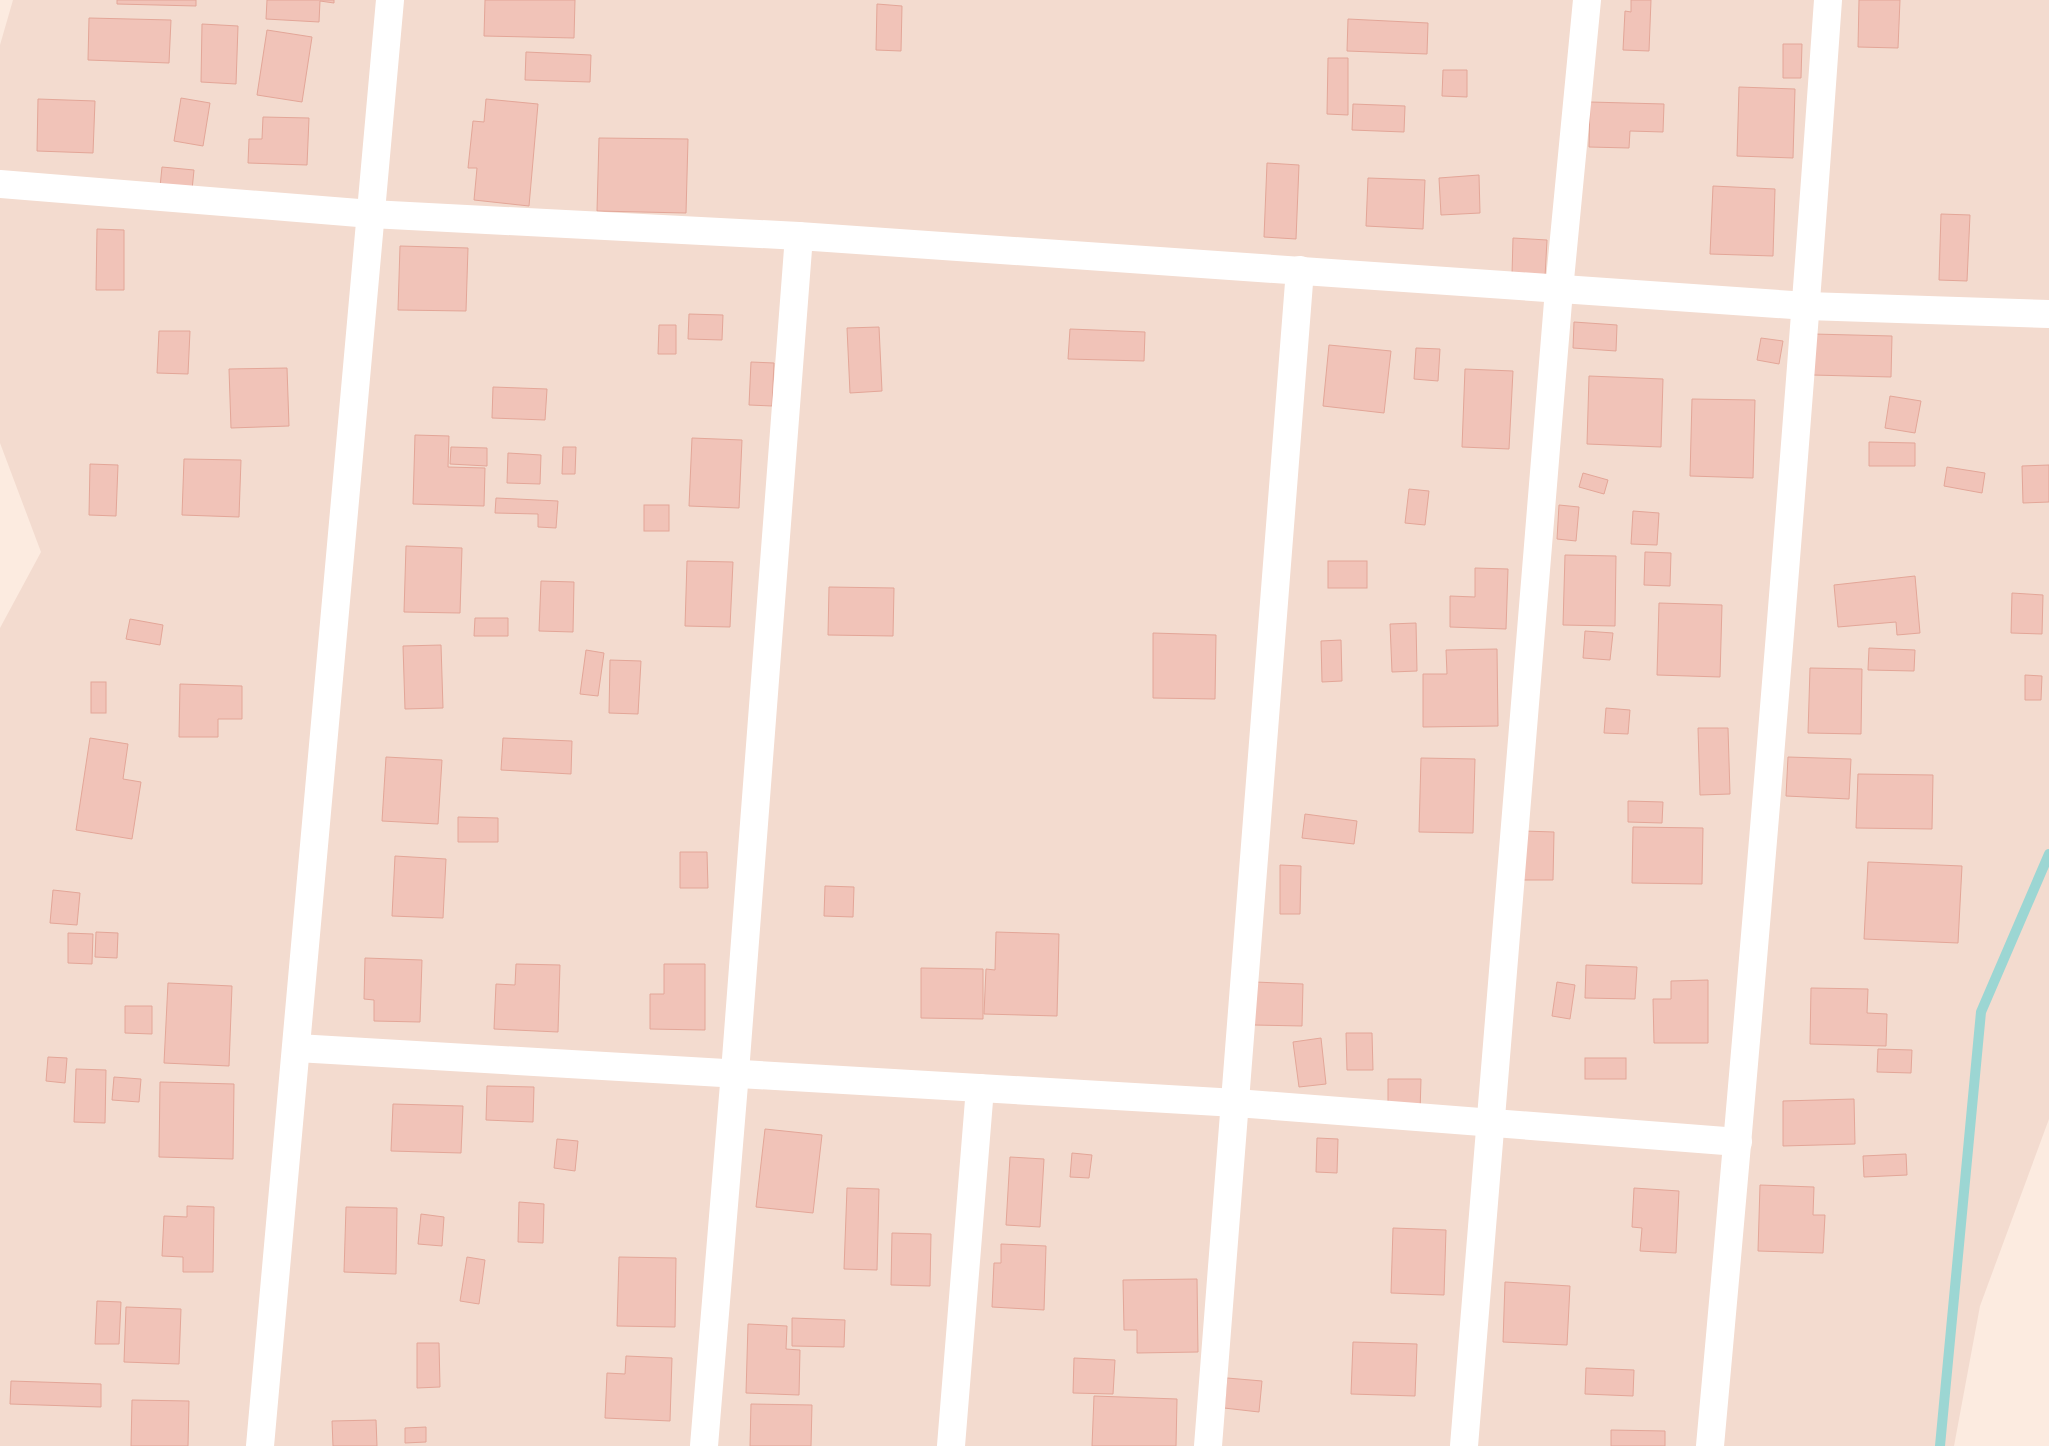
<svg xmlns="http://www.w3.org/2000/svg" width="2049" height="1446" font-family="'DejaVu Sans',sans-serif">
<rect width="100%" height="100%" fill="#fcebe0"/>
<path fill="#f3dbcf" d="M13,0H2049V1119L1980,1306L1954,1446H0V628L41,552L0,443V45Z"/>
<g fill="none" stroke-linecap="round" stroke-linejoin="round">
<path stroke="#9cd6d3" stroke-width="10" d="M1940,1446L1981,1012L2049,854"/>
</g>
<g fill="#f1c3b8" stroke="#e3a698">
<path d="M117,0H196V6L117,4Z"/>
<path d="M267,0H334V3L320,1L319,22L266,19Z"/>
<path d="M485,0H575L574,38L484,36Z"/>
<path d="M1631,0H1651L1649,51L1623,50L1625,11L1631,12Z"/>
<path d="M1859,0H1900L1898,48L1858,47Z"/>
<path d="M877,4L902,6L901,51L876,50Z"/>
<path d="M89,18L171,20L169,63L88,60Z"/>
<path d="M1348,19L1428,23L1427,54L1347,51Z"/>
<path d="M202,24L238,26L236,84L201,82Z"/>
<path d="M267,30L312,37L302,102L257,95Z"/>
<path d="M1783,44H1802L1801,78H1783Z"/>
<path d="M526,52L591,55L590,82L525,80Z"/>
<path d="M1328,58H1348V115L1327,114Z"/>
<path d="M1443,70H1467V97L1442,96Z"/>
<path d="M1739,87L1795,89L1793,158L1737,156Z"/>
<path d="M181,98L210,103L203,146L174,141Z"/>
<path d="M38,99L95,101L93,153L37,151Z"/>
<path d="M486,99L538,104L529,206L474,200L477,168H468L473,121L484,122Z"/>
<path d="M1590,102L1664,104L1663,132L1630,131L1629,148L1589,147Z"/>
<path d="M1353,104L1405,106L1404,132L1352,130Z"/>
<path d="M263,117L309,118L307,165L248,163L249,139H262Z"/>
<path d="M599,138L688,139L686,213L597,211Z"/>
<path d="M1267,163L1299,165L1296,239L1264,237Z"/>
<path d="M162,167L194,170L192,190L160,187Z"/>
<path d="M1479,175L1480,213L1441,215L1439,178Z"/>
<path d="M1368,178L1425,180L1423,229L1366,226Z"/>
<path d="M1713,186L1775,189L1773,256L1710,254Z"/>
<path d="M1941,214L1970,215L1967,281L1939,280Z"/>
<path d="M97,229L124,230V290H96Z"/>
<path d="M1513,238L1547,240L1545,277L1512,275Z"/>
<path d="M400,246L468,248L466,311L398,310Z"/>
<path d="M689,314L723,315L722,340L688,339Z"/>
<path d="M1574,322L1617,325L1616,351L1573,348Z"/>
<path d="M659,325H676V354H658Z"/>
<path d="M879,327L882,391L850,393L847,328Z"/>
<path d="M1070,329L1145,332L1144,361L1068,359Z"/>
<path d="M159,331H190L188,374L157,373Z"/>
<path d="M1813,334L1892,336L1891,377L1812,375Z"/>
<path d="M1761,338L1783,341L1779,364L1757,360Z"/>
<path d="M1329,345L1391,351L1384,413L1323,406Z"/>
<path d="M1416,348L1440,349L1438,381L1414,379Z"/>
<path d="M751,362L774,363L772,406L749,405Z"/>
<path d="M287,368L289,426L231,428L229,369Z"/>
<path d="M1465,369L1513,371L1509,449L1462,447Z"/>
<path d="M1589,376L1663,379L1661,447L1587,444Z"/>
<path d="M493,387L547,389L545,420L492,418Z"/>
<path d="M1890,396L1921,401L1915,433L1885,428Z"/>
<path d="M1692,399L1755,400L1753,478L1690,476Z"/>
<path d="M415,435L449,436L448,467L485,468L484,506L413,504Z"/>
<path d="M692,438L742,440L739,508L689,506Z"/>
<path d="M1869,442L1915,443V466H1869Z"/>
<path d="M451,447L487,448V466L450,464Z"/>
<path d="M563,447H576L575,474H562Z"/>
<path d="M508,453L541,455L540,484L507,483Z"/>
<path d="M184,459L241,460L239,517L182,515Z"/>
<path d="M90,464L118,465L116,516L89,515Z"/>
<path d="M2049,465V502L2023,503L2022,466Z"/>
<path d="M1947,467L1985,473L1982,493L1944,486Z"/>
<path d="M1583,473L1608,480L1604,494L1579,487Z"/>
<path d="M1409,489L1429,491L1425,525L1405,523Z"/>
<path d="M496,498L558,501L556,528L538,527V514L495,513Z"/>
<rect x="644" y="505" width="25" height="26"/>
<path d="M1559,505L1579,507L1576,541L1557,539Z"/>
<path d="M1633,511L1659,513L1657,545L1631,544Z"/>
<path d="M406,546L462,548L460,613L404,612Z"/>
<path d="M1645,552L1671,553L1670,586L1644,585Z"/>
<path d="M1565,555L1616,556L1615,626L1563,625Z"/>
<path d="M687,561L733,562L730,627L685,626Z"/>
<rect x="1328" y="561" width="39" height="27"/>
<path d="M1475,568L1508,569L1506,629L1450,627V596L1475,597Z"/>
<path d="M1915,576L1920,633L1897,635L1896,622L1838,627L1834,585Z"/>
<path d="M541,581L574,582L573,632L539,631Z"/>
<path d="M829,587L894,588L893,636L828,635Z"/>
<path d="M2012,593L2043,595L2042,634L2011,633Z"/>
<path d="M1659,603L1722,605L1720,677L1657,675Z"/>
<path d="M475,618H508V636H474Z"/>
<path d="M130,619L163,625L160,645L126,639Z"/>
<path d="M1416,623L1417,671L1392,672L1390,624Z"/>
<path d="M1585,631L1613,633L1610,660L1583,658Z"/>
<path d="M1153,633L1216,635L1215,699L1153,698Z"/>
<path d="M1341,640L1342,681L1322,682L1321,641Z"/>
<path d="M441,645L443,708L405,709L403,646Z"/>
<path d="M1869,648L1915,650L1914,671L1868,670Z"/>
<path d="M1497,649L1498,726L1423,727V674H1447L1446,650Z"/>
<path d="M586,650L604,653L598,696L580,694Z"/>
<path d="M610,660L641,661L638,714L609,713Z"/>
<path d="M1810,668L1862,669L1861,734L1808,733Z"/>
<path d="M2025,675L2042,676L2041,700H2025Z"/>
<rect x="91" y="682" width="15" height="31"/>
<path d="M180,684L242,686V719H218V737H179Z"/>
<path d="M1606,708L1630,710L1628,734L1604,733Z"/>
<path d="M1698,728H1728L1730,794L1700,795Z"/>
<path d="M90,738L128,744L123,779L141,782L132,839L76,830Z"/>
<path d="M503,738L572,741L571,774L501,770Z"/>
<path d="M386,757L442,760L438,824L382,821Z"/>
<path d="M1788,757L1851,759L1849,799L1786,796Z"/>
<path d="M1421,758L1475,759L1473,833L1419,832Z"/>
<path d="M1858,774L1933,775L1932,829L1856,828Z"/>
<path d="M1628,801L1663,802L1662,823L1628,822Z"/>
<path d="M1305,814L1357,821L1354,844L1302,838Z"/>
<path d="M458,817L498,818V842H458Z"/>
<path d="M1633,827L1703,828L1702,884L1632,883Z"/>
<path d="M1524,831L1554,832L1553,880H1523Z"/>
<path d="M680,852H707L708,888H680Z"/>
<path d="M395,856L446,859L443,918L392,916Z"/>
<path d="M1868,862L1962,866L1958,943L1864,939Z"/>
<path d="M1280,865L1301,866L1300,914H1280Z"/>
<path d="M825,886L854,887L853,917L824,916Z"/>
<path d="M53,890L80,893L77,925L50,923Z"/>
<path d="M96,932L118,933L117,958L95,957Z"/>
<path d="M996,932L1059,934L1057,1016L984,1014L986,969L995,970Z"/>
<path d="M68,933L93,934L92,964L68,963Z"/>
<path d="M365,958L422,960L420,1022L374,1021V1000L364,999Z"/>
<path d="M516,964L560,965L558,1032L494,1029L496,984L515,985Z"/>
<path d="M664,964H705V1030L650,1029V994H664Z"/>
<path d="M1586,965L1637,967L1635,999L1585,998Z"/>
<path d="M921,968L983,969V1019L921,1018Z"/>
<path d="M1708,980V1043H1654L1653,999H1671V981Z"/>
<path d="M1255,982L1303,984L1302,1026L1254,1025Z"/>
<path d="M1557,982L1575,985L1570,1019L1552,1016Z"/>
<path d="M168,983L232,986L229,1066L164,1063Z"/>
<path d="M1811,988L1868,989L1867,1013L1887,1014L1886,1046L1810,1044Z"/>
<path d="M125,1006H152V1034L125,1033Z"/>
<path d="M1346,1033H1372L1373,1070H1347Z"/>
<path d="M1321,1038L1326,1084L1299,1087L1293,1042Z"/>
<path d="M1878,1049L1912,1050L1911,1073L1877,1072Z"/>
<path d="M48,1057L67,1058L65,1083L46,1081Z"/>
<rect x="1585" y="1058" width="41" height="21"/>
<path d="M76,1069L106,1070L105,1123L74,1122Z"/>
<path d="M114,1077L141,1079L139,1102L112,1100Z"/>
<path d="M1388,1079H1421L1420,1113L1388,1112Z"/>
<path d="M160,1082L234,1084L233,1159L159,1157Z"/>
<path d="M487,1086L534,1087L533,1122L486,1120Z"/>
<path d="M1854,1099L1855,1144L1783,1146V1101Z"/>
<path d="M393,1104L463,1106L461,1153L391,1151Z"/>
<path d="M765,1129L822,1135L813,1213L756,1207Z"/>
<path d="M1317,1138L1338,1139L1337,1173L1316,1172Z"/>
<path d="M557,1139L578,1141L575,1171L554,1168Z"/>
<path d="M1072,1153L1092,1155L1089,1178L1070,1177Z"/>
<path d="M1906,1154L1907,1175L1864,1177L1863,1156Z"/>
<path d="M1010,1157L1044,1159L1040,1227L1006,1225Z"/>
<path d="M1760,1185L1814,1187L1813,1215H1825L1823,1253L1758,1251Z"/>
<path d="M847,1188L879,1189L877,1270L844,1269Z"/>
<path d="M1634,1188L1679,1191L1676,1253L1640,1251L1642,1228L1632,1227Z"/>
<path d="M519,1202L544,1204L543,1243L518,1242Z"/>
<path d="M187,1206L214,1207L213,1272H183V1257L162,1256L164,1216L187,1217Z"/>
<path d="M346,1207L397,1208L396,1274L344,1272Z"/>
<path d="M421,1214L444,1217L442,1246L418,1244Z"/>
<path d="M1393,1228L1446,1230L1444,1295L1391,1293Z"/>
<path d="M892,1233L931,1234L930,1286L891,1285Z"/>
<path d="M1001,1244L1046,1246L1044,1310L992,1307L994,1263H1001Z"/>
<path d="M467,1257L485,1260L479,1304L460,1301Z"/>
<path d="M619,1257L676,1258L675,1327L617,1326Z"/>
<path d="M1197,1279L1198,1352L1137,1353V1330H1124L1123,1280Z"/>
<path d="M1505,1282L1570,1286L1567,1345L1503,1342Z"/>
<path d="M97,1301L121,1302L119,1344H95Z"/>
<path d="M126,1307L181,1309L179,1364L124,1362Z"/>
<path d="M792,1318L845,1320L844,1347L792,1346Z"/>
<path d="M748,1324L787,1326L786,1349L800,1350L799,1395L746,1393Z"/>
<path d="M1353,1342L1417,1344L1415,1396L1351,1394Z"/>
<path d="M417,1343H439L440,1387L417,1388Z"/>
<path d="M626,1356L672,1358L670,1421L605,1418L607,1373L625,1374Z"/>
<path d="M1074,1358L1115,1360L1113,1394L1073,1393Z"/>
<path d="M1586,1368L1634,1370L1633,1396L1585,1394Z"/>
<path d="M1227,1378L1262,1381L1259,1412L1224,1408Z"/>
<path d="M11,1381L101,1384V1407L10,1404Z"/>
<path d="M1094,1396L1177,1399L1176,1446H1092Z"/>
<path d="M132,1400L189,1401L188,1446H131Z"/>
<path d="M751,1404L812,1405L811,1446H750Z"/>
<path d="M376,1420L377,1446H333L332,1421Z"/>
<path d="M426,1427V1442L405,1443V1428Z"/>
<path d="M1611,1430L1665,1431V1446H1611Z"/>
</g>
<g fill="none" stroke-linecap="round" stroke-linejoin="round">
<g stroke="#fff" stroke-width="28">
<path d="M0,184L371,214L799,236L1807,306L2049,314"/>
<path d="M297,1048L1236,1103L1738,1142"/>
<path d="M704,1446L735,1072L799,236"/>
<path d="M951,1446L980,1088"/>
<path d="M1208,1446L1300,270"/>
<path d="M1464,1446L1559,290L1587,0"/>
<path d="M1710,1446C1754,964 1794,482 1828,0"/>
</g>
<path stroke="#fff" stroke-width="28" d="M260,1446L390,0"/>
</g>
</svg>
